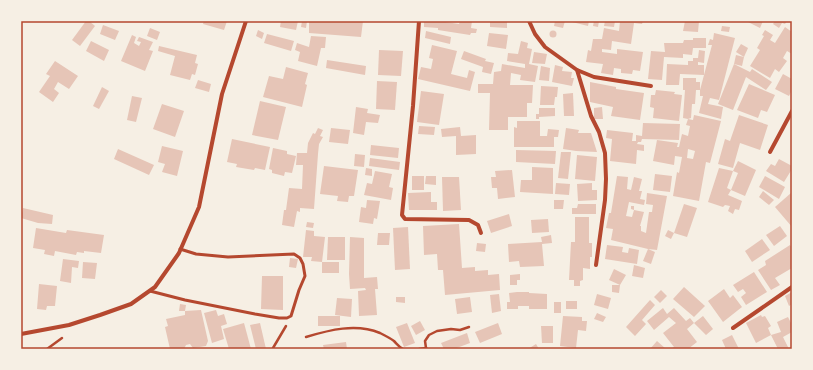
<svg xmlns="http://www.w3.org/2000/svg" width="813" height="370" font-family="'Alegreya Sans',sans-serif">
<rect width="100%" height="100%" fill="#f6efe4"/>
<g fill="#e6c5b7" fill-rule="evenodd">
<path d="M86,21H89L95,26L80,46L72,40Z"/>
<path d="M204,21H227L224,30L203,24Z"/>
<path d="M281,21H298L296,30L280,27Z"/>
<path d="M302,21H307L306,28L301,27Z"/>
<path d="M309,21H363L361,37L309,33Z"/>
<path d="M424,21H439L459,24L460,21H472L471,28L477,29L476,33H471L470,35L438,30V28L424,27Z"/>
<path d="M490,21H507V28L490,27Z"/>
<path d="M555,21H565L563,28L554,26Z"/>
<path d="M568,21H589L588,26Z"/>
<path d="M594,21H599L598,27L593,26Z"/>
<path d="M605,21H615L614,27L604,26Z"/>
<path d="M620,21H643L642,24L634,23L631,44L612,41L611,50L602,49V52L617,54V49L643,52L640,71L633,70L632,74L621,73V69L614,68L613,75L601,73L603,64L586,62L588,50L591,51L593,39H602L604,28L619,31Z"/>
<path d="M685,21H699L698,32L683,31Z"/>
<path d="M746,21H763L760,28Z"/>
<path d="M775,21L780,22L787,21L785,24L782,23L779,28L773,24Z"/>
<path d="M103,25L119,31L115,40L100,34Z"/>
<path d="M722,26L730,27L729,32L721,31Z"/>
<path d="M785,27L792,32V54L787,51L783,58L787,61L779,72L775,69L770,78L750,66L760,50L757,48L764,36L762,35L765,30L773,35L770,40L775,43Z"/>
<path d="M150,28L160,32L157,40L147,36Z"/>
<path d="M258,30L264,33L262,39L256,36Z"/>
<circle cx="553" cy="34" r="3.5"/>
<path d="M426,31L451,37L450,44L425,38Z"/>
<path d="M489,33L508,35L506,49L487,46Z"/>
<path d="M714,33L735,38L719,100L710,98L708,104L723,107L721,119L699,113L703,96H700V90H696L695,104H692L691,118L688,119L693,120L694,115L721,121L710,163L706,162L699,201L673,196L677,172L679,173L682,157L675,156L674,165L653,161L657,140L678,143L677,147H679L682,134L688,136L690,126L686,125L688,119L683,118L685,90H683V78H696V82H700V90L712,45H708L710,39L713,40ZM688,149L695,151L693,159L687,158Z"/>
<path d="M267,34L294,41L291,51L264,43Z"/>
<path d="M132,35L136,37L134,43L139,46L141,42L137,41L139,37L153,42L149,50L153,51L145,71L121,61Z"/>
<path d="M311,36L326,37L325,48H321L317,66L298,61L300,52L295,50L297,43L309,47Z"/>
<path d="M693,38H706V48H693L692,55L683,54V58L664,57L662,80L648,79L651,51L665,52L664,43H683L684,40H693Z"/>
<path d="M91,41L109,50L104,61L86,51Z"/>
<path d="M521,41L528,43L527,48L532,49L529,64L538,66L535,82L520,80L521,75L511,73L510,85H533L532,103H527V117H508V130H489L490,93H478V84H493L494,72L501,71L502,64L525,68V64L507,61L508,53L518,54Z"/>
<path d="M741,44L748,48L744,57L736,52Z"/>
<path d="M432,45L457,51L451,74L467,78L469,70L475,72L470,91L418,79L421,67L431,69L433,59L429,58Z"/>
<path d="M159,46L197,55L195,63L198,64L195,75L192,74L190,80L170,75L175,56L158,51Z"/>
<path d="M379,50L403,51L401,76L378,75Z"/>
<path d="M699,50L705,51L704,63L698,62V65H704V75L680,74L679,85H666L667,64L688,65V61H693V58H698Z"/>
<path d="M464,51L486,59L485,61L494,63L491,74L482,72L483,67L461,59Z"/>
<path d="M534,52L547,54L545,64L532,63Z"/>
<path d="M736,55L744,57L742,66L734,64Z"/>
<path d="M327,60L366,66L365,75L326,68Z"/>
<path d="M55,61L78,76L69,89L58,82L54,89L59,93L53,102L39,92L50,76L46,74Z"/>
<path d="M734,64L750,72L752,69L772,82L766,90L746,77L733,110L718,104Z"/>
<path d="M555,65L563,67L562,71L572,72L571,78H574L572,86L552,82Z"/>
<path d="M541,66L550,68L549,81L539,80Z"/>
<path d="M286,67L308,73L305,84L307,85L302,107L263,97L269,76L283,79Z"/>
<path d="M783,74L792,79V90L789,96L775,89Z"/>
<path d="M198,80L211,84L209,92L195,88Z"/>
<path d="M377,81L397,82L395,110L376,109Z"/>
<path d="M590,82L616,87V89L644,93L640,120L611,116L613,107L590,102Z"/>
<path d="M749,84L775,95L767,112L761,110L758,118L737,110Z"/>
<path d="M541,86L558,87L557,97H555L554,105H540Z"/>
<path d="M102,87L109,91L99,109L93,106Z"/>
<path d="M656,90L675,92L674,94L682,95L679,121L653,118L654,108L650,107L651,95H655Z"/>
<path d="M421,91L444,94L439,125L417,122Z"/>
<path d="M573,93L574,116H564L563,94Z"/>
<path d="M132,96L142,98L136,122L127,120Z"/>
<path d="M260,101L286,107L278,140L252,135Z"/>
<path d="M162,104L184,111L175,137L153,129Z"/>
<path d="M356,107L368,109L367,113L380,115L378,123L366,122L364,135L353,133Z"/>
<path d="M602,107L603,119H594V108Z"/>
<path d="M539,108H555V116L539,117V119H536V114H539Z"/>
<path d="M739,115L768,125L760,150L740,143L733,168L718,164L725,139L730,141Z"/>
<path d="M517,121H540V136H547L548,129L559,130L558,137H554V147H514V127L517,128Z"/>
<path d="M643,123L680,124L679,140L642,139L641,142H638L637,144L644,145V151L637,150L636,164L610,161L612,139L606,138L607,130L633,133L632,141H636V135L642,136Z"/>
<path d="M419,126L435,127L434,135L418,134Z"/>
<path d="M460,127L461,136L476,135V154L456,155V136L442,137L441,129Z"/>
<path d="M318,128L323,130L320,136L323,137L319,144L318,154L314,209L300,208V212L297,211L294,227L282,225L284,210H286L289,188L302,189L303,165H296L297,153H307L308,143L313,133L315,134Z"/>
<path d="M331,128L350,130L348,144L329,142Z"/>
<path d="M566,128L579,130L578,133H591L597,152L576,151L563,149Z"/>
<path d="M232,139L270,147L265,170L255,168L254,170L236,167L237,164L227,162Z"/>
<path d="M371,145L399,148L398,158L370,155Z"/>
<path d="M162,146L183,151L177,176L162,172L165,164L158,162Z"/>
<path d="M273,148L287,151V154L296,156L292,173L285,172L284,176L272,173V170L269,169Z"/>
<path d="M118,149L154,165L149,175L114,159Z"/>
<path d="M516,150L556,151L555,164L516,162Z"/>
<path d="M561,152H571L568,179L558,178Z"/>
<path d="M355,154L365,155L364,167L354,166Z"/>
<path d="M577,155L597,157L595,181L575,179Z"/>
<path d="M370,158L400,162L399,170L369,166Z"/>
<path d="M779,159L792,166V169L784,182L766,171L771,164L775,166Z"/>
<path d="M738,161L756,170L745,196L731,190L738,173L733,171Z"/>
<path d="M324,166L358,170L354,196H349L348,202L337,201L338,196L320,194Z"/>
<path d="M532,167L553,168V194L520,192L521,180H532Z"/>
<path d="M366,168L372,169V176L365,175Z"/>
<path d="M719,168L733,171L727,188L731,190L728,195L742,201L739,210L735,209L733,214L728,211L730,206L725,205L723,207L708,202Z"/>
<path d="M512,170L515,197L498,199L497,188H492L491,177H496L495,171Z"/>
<path d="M375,171L392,174L389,187L393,188L391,200L364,195L367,183L372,184Z"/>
<path d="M655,174L672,176L670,192L653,190Z"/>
<rect x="412" y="176" width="12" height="14"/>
<path d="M426,176H436V185L425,184Z"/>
<path d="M617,176L628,177L627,189L631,190L634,177L642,179L639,191H642L640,199L645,200L644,205L629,202L626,216L632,217L634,210L631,209V206H634V210L644,212L640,226H641V231L646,233L649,212H652L653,205L646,204L647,193L667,196L657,250L648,249L655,252L651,264L643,261L648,249L611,240L613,229L606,228L609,213H611Z"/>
<path d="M765,176L785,187L779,199L759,187Z"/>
<path d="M442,177H459L461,210L443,211Z"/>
<path d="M556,183L570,184L569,195L555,194Z"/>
<path d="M592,183V190H597V200L578,201L577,184Z"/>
<path d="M763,191L774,200L769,205L759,197Z"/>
<path d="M431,192V202H437V210H409L408,193Z"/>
<path d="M791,193L792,195V227L775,207Z"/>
<path d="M367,200L380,201L377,219L374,218L373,224L359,222L361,207L366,208Z"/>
<path d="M554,200H564L563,209H554Z"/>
<path d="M578,204H596V214H572V208H577Z"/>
<path d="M684,204L697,208L687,237L674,233Z"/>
<path d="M23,208L53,215L52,224L38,223L21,218Z"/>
<path d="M509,214L512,226L491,233L487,221Z"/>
<path d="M575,217H589V243H592V257H590V269L583,268V280L580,281V286H574V280H569L571,242H575Z"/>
<path d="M548,219L549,232L532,233L531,220Z"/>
<path d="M307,222L314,223L313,228L306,227Z"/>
<path d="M459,224L462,268L475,267V271L488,270V275L499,274L500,290L445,295L443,270H438L437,254L424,255L423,226Z"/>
<path d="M780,226L787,236L774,246L766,235Z"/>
<path d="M408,227L410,269L395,270L393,228Z"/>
<path d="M36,228L66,233L67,230L104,235L101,253L84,251V253L77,252L76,255L55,251L54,256L44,254L45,250L33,248Z"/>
<path d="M306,230L314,231V236L325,237L322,262L311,261L312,257H303Z"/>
<path d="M668,230L674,233L671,239L665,236Z"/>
<path d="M378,233H390L389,245H377Z"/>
<path d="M551,235L552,243L542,244L544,266L520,267L519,261L509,262L508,244L542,242L541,237Z"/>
<path d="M328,237H345V260H327Z"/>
<path d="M350,237L364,238V278L377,277L378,289H375L377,315L359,316L358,291L366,290L365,288L350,289L349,274Z"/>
<path d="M762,239L770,250L752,262L745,251Z"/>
<path d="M477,243L486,244L485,252L476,251Z"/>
<path d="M607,245L623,247L622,252L628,253L629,248L639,250L637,264L605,259Z"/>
<path d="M790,245L792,248V268L775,278L780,285L771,290L758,270L766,265L765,261Z"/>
<path d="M290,258L298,259L296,268L289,267Z"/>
<path d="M63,259L79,261L78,268L72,267L71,283L60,281Z"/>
<path d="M83,262L97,263L95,279L82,278Z"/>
<rect x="322" y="262" width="17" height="11"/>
<path d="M634,265L645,268L643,278L632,276Z"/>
<path d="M614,269L626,275L620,285L609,280Z"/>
<path d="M754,272L767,292L746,305L741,297L746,293L743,289L738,292L733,285Z"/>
<path d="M520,274V280H517V285H510V275Z"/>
<path d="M262,276H283V310L261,309Z"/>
<path d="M39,284L57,286L55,306H47L46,310L37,309Z"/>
<path d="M612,285H620L619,293L612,292Z"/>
<path d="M684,287L705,306L694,317L673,299Z"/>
<path d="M724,289L730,298L733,295L742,307L723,322L708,301Z"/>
<path d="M661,290L667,296L660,303L654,297Z"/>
<path d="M517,292H529V293L547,294V309H529V306H518V309H507V302H510L509,293Z"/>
<path d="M792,292V304L789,306L785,296Z"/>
<path d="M499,294L501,311L492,313L490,295Z"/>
<path d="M597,294L611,298L608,309L594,305Z"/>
<path d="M396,297H405V303L396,302Z"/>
<path d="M470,297L472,312L457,314L455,299Z"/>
<path d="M337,298L352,299L351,317L335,315Z"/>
<path d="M650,300L655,305L642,320L646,324L635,336L626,327Z"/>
<rect x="566" y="301" width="11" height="8"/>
<rect x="554" y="302" width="7" height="11"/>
<path d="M180,304L186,305L185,311L201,310L208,341L206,346L193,348L190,344L186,345L184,349H170L165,327L168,326L166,319L185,315V311H179Z"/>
<path d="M663,308L667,314L674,308L686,321L690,318L694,323L703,316L713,329L706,335L694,323L687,329L697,342L688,349H671L674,347L663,333L676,323L669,317L654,330L647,321Z"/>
<path d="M216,310L218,316L224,314L227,324L221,326L224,339L212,343L204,313Z"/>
<path d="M597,313L606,317L603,322L594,319Z"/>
<path d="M761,315L762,317L765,316L771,326L768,328L771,335L756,343L746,323Z"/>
<rect x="318" y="316" width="22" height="10"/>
<path d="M563,316L582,317V321H587L586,331L578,330L576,348L560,346Z"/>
<path d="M788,317L792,325V332L783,337L789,349H778L771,335L781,332L777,322Z"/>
<path d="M420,321L425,330L416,335L411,326Z"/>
<path d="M244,323L251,349H229L223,329Z"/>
<path d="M260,323L266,349H256L250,325Z"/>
<path d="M407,323L415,343L404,347L396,327Z"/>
<path d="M498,323L502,334L480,343L475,332Z"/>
<path d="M541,326H553V343H542Z"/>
<path d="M467,333L470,343L454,349H444L441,343Z"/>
<path d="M732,335L739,349H726L722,340Z"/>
<path d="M657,341L666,349H650Z"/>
<path d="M346,342L347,349H324L323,345Z"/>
<path d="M536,344L539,349H528Z"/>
</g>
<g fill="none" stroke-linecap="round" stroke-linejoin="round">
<g stroke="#b5482f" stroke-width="2.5">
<path d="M306,337C329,330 356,323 380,333C384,335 390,338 394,341C397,344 399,347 403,349"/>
<path d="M47,349L62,338"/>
<path d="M274,349L273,348L286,326"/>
<path d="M419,349L426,348"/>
<path d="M427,349L426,348L425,341L429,335L437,331L451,329L460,330L469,327"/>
</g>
<path stroke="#b5482f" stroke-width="3" d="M150,291L185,300L255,314L279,318H287L291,316L299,290L305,276L303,264L300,258L294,254L228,257L196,254L180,249"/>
<g stroke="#b5482f" stroke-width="4">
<path d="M419,21L413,106L402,215L405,219L469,220L478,225L481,233"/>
<path d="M529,21L535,34L545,47L577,70L591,116L599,132L605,153L606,179L605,200L596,265"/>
<path d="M577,70L594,77L651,86"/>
<path d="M770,152L792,111"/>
<path d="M733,328L792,287"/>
<path d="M21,334L69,325L100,315L131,304L155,287L179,253L199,207L222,94L246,21"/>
</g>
</g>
<rect width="813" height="370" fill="none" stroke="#f6efe4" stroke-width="44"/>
<rect x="22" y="22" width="769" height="326" fill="none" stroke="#b5482f" stroke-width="1.5"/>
</svg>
